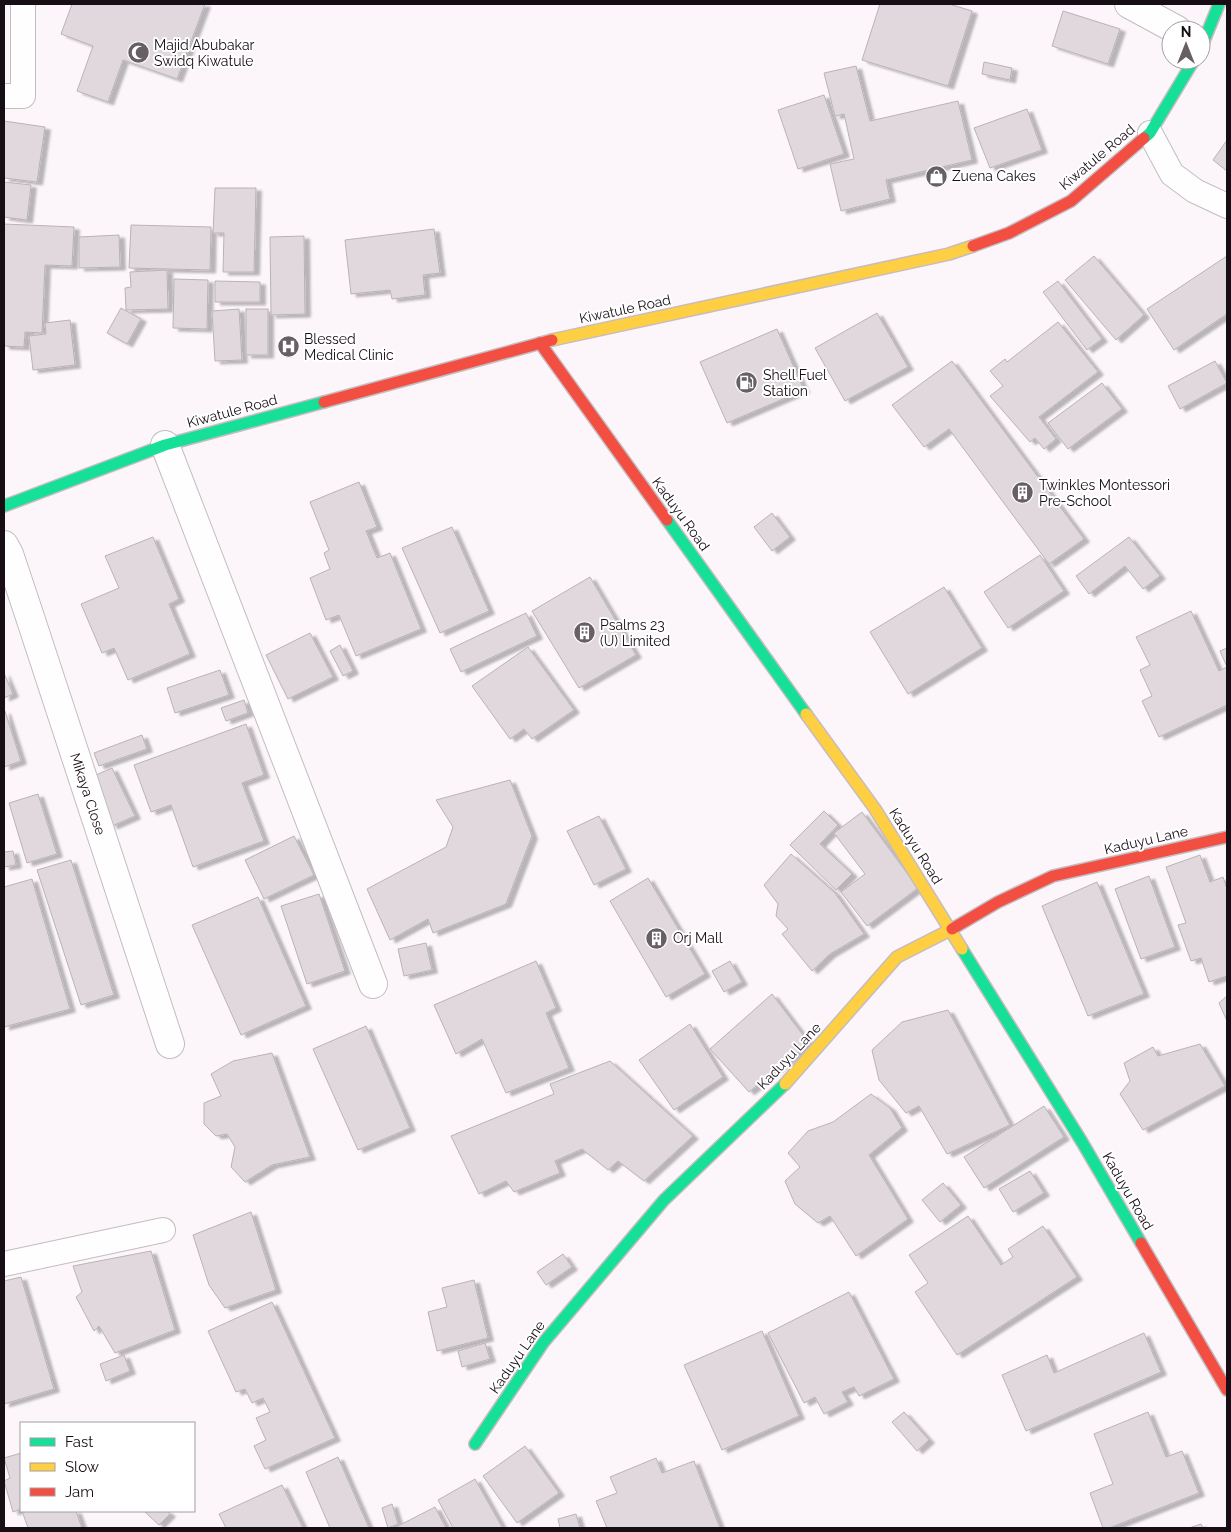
<svg xmlns="http://www.w3.org/2000/svg" width="1231" height="1532" font-family="Raleway,sans-serif">
<defs>
<filter id="shadow"><feDropShadow dx="5.5" dy="3" stdDeviation="1" flood-color="#0004"/></filter>
</defs>
<rect width="100%" height="100%" fill="#fcf6fa"/>
<g fill="#e0d8dd" stroke="#b9b2b7" filter="url(#shadow)">
<path d="M72,4H205L177,79L123,60L108,102L77,91L93,46L61,34Z"/>
<path d="M880,4H949L972,11L948,86L862,60Z"/>
<path d="M1063,11L1120,29L1108,64L1052,46Z"/>
<path d="M984,62L1012,68L1010,80L982,74Z"/>
<path d="M856,66L870,121L958,101L972,160L886,180L890,199L841,211L830,164L854,159L844,114L835,116L824,73Z"/>
<path d="M824,95L844,154L798,169L778,110Z"/>
<path d="M1027,109L1042,150L990,168L974,128Z"/>
<path d="M4,121L45,127L37,182L4,178Z"/>
<path d="M1227,140V171L1213,160Z"/>
<path d="M4,182L31,185L27,220L4,217Z"/>
<path d="M215,188H256L254,272H223L224,233H213Z"/>
<path d="M4,224L74,227L72,266L45,265L42,333L25,332L24,347L4,346Z"/>
<path d="M131,225L211,227L210,270L129,268Z"/>
<path d="M434,229L440,273L423,275L425,295L392,299L390,290L351,294L345,240Z"/>
<path d="M119,235L120,267L79,268V237Z"/>
<path d="M304,236L305,314L271,315L270,237Z"/>
<path d="M1094,256L1144,315L1116,340L1065,280Z"/>
<path d="M1227,256V314L1174,350L1147,309Z"/>
<path d="M167,270L168,309L126,310L125,288L131,287L130,272Z"/>
<path d="M174,279L208,280L207,329L173,328Z"/>
<path d="M215,281L260,282V302H215Z"/>
<path d="M1058,281L1102,339L1087,350L1043,292Z"/>
<path d="M121,308L141,319L127,344L107,333Z"/>
<path d="M239,309L242,360L215,361L212,311Z"/>
<rect x="246" y="309" width="22" height="46"/>
<path d="M877,313L908,367L845,401L815,348Z"/>
<path d="M70,320L75,365L33,370L29,336L46,334L45,323Z"/>
<path d="M1058,322L1098,372L1039,417L1056,439L1044,449L1035,438L1030,442L990,396L1003,386L990,371L1005,359L1007,362Z"/>
<path d="M777,329L804,390L727,423L700,362Z"/>
<path d="M952,361L1084,539L1049,564L949,429L924,447L892,405Z"/>
<path d="M1215,361L1227,383L1180,409L1168,386Z"/>
<path d="M1102,383L1122,409L1068,449L1048,423Z"/>
<path d="M359,482L377,527L366,531L377,558L390,553L421,629L356,656L339,615L326,620L310,578L330,569L324,553L329,550L310,502Z"/>
<path d="M772,513L790,537L772,551L754,527Z"/>
<path d="M452,527L489,611L440,633L402,548Z"/>
<path d="M153,537L179,599L169,604L190,654L128,680L114,648L102,653L81,604L119,588L105,556Z"/>
<path d="M1129,537L1160,576L1143,589L1125,566L1089,594L1076,576Z"/>
<path d="M1040,555L1064,591L1008,628L984,592Z"/>
<path d="M590,577L636,655L579,688L532,611Z"/>
<path d="M944,587L982,648L908,694L870,632Z"/>
<path d="M1191,611L1219,671L1227,667L1220,651L1227,648V705L1159,737L1142,701L1152,696L1140,670L1150,665L1136,637Z"/>
<path d="M526,613L537,636L461,672L450,649Z"/>
<path d="M310,633L333,677L288,699L266,655Z"/>
<path d="M340,645L353,671L343,676L330,651Z"/>
<path d="M528,647L574,710L532,739L524,729L510,739L472,686Z"/>
<path d="M220,670L229,695L175,713L167,688Z"/>
<path d="M4,673L13,694L4,698Z"/>
<path d="M244,700L248,713L226,721L221,708Z"/>
<path d="M4,711H5L21,761L4,767Z"/>
<path d="M246,724L264,775L242,783L264,841L193,867L171,805L151,812L134,765Z"/>
<path d="M142,735L147,749L99,766L94,753Z"/>
<path d="M112,768L135,816L112,826L89,778Z"/>
<path d="M510,780L532,836L506,904L433,933L428,919L390,940L367,889L446,847L453,827L436,800Z"/>
<path d="M38,794L57,854L27,863L9,803Z"/>
<path d="M824,811L838,825L820,844L852,874L836,890L790,845Z"/>
<path d="M862,812L918,888L867,926L841,892L865,874L834,833Z"/>
<path d="M599,816L626,869L594,885L567,831Z"/>
<path d="M294,836L314,875L264,899L245,860Z"/>
<path d="M13,851L16,865L4,867V852Z"/>
<path d="M791,854L835,893L864,934L830,954L812,971L782,934L788,929L776,916L778,904L764,885Z"/>
<path d="M1200,855L1210,882L1223,877L1227,889V976L1209,982L1201,958L1191,961L1178,925L1186,923L1166,867Z"/>
<path d="M71,860L114,995L81,1005L37,870Z"/>
<path d="M1149,876L1175,947L1141,959L1115,889Z"/>
<path d="M648,878L705,974L666,997L610,901Z"/>
<path d="M32,879L70,1009L4,1027V887Z"/>
<path d="M1097,882L1144,994L1088,1016L1042,906Z"/>
<path d="M319,894L345,971L307,984L281,906Z"/>
<path d="M258,897L306,1006L241,1035L192,925Z"/>
<path d="M426,943L432,970L404,976L398,949Z"/>
<path d="M536,961L556,1008L546,1013L569,1068L506,1093L482,1039L456,1054L434,1005Z"/>
<path d="M730,961L742,982L724,992L712,971Z"/>
<path d="M772,994L809,1043L749,1092L710,1049Z"/>
<path d="M1227,996V1021L1219,1003Z"/>
<path d="M948,1010L1010,1125L947,1154L919,1106L906,1113L879,1080L872,1050L902,1022Z"/>
<path d="M690,1024L723,1077L674,1110L639,1060Z"/>
<path d="M366,1026L410,1128L358,1150L313,1049Z"/>
<path d="M1200,1044L1225,1086L1143,1130L1120,1094L1130,1081L1124,1063L1153,1047L1158,1056Z"/>
<path d="M272,1053L310,1157L272,1165L245,1182L231,1167L235,1147L227,1134L216,1136L204,1124V1103L221,1096L211,1074L233,1061Z"/>
<path d="M610,1061L693,1136L644,1181L618,1161L608,1170L582,1149L555,1161L560,1173L514,1192L506,1181L479,1194L451,1136L554,1094L550,1084Z"/>
<path d="M871,1094L890,1108L902,1128L869,1155L908,1219L856,1256L830,1216L818,1223L795,1204L785,1181L800,1167L788,1153L808,1131L833,1122Z"/>
<path d="M1044,1106L1064,1137L984,1188L964,1157Z"/>
<path d="M1030,1171L1044,1193L1013,1212L999,1189Z"/>
<path d="M943,1183L961,1205L940,1222L922,1200Z"/>
<path d="M251,1212L276,1290L225,1308L209,1285L193,1235Z"/>
<path d="M968,1216L1001,1265L1013,1257L1008,1249L1043,1226L1077,1277L957,1355L915,1292L928,1283L909,1255Z"/>
<path d="M151,1251L175,1330L115,1353L99,1326L94,1331L76,1297L82,1292L73,1266Z"/>
<path d="M563,1254L572,1267L546,1285L537,1272Z"/>
<path d="M21,1277L54,1389L4,1404V1281Z"/>
<path d="M474,1280L488,1338L437,1351L428,1312L447,1307L442,1288Z"/>
<path d="M849,1292L894,1379L859,1396L854,1387L842,1392L848,1402L824,1414L815,1397L804,1403L768,1333Z"/>
<path d="M272,1302L335,1438L265,1469L254,1446L266,1440L256,1418L270,1412L263,1398L252,1403L245,1389L236,1392L208,1331Z"/>
<path d="M762,1331L799,1416L722,1450L684,1365Z"/>
<path d="M1144,1333L1161,1372L1026,1431L1002,1375L1047,1355L1054,1373Z"/>
<path d="M485,1343L490,1359L462,1367L458,1351Z"/>
<path d="M124,1355L130,1371L106,1381L100,1364Z"/>
<path d="M904,1412L929,1440L917,1451L892,1422Z"/>
<path d="M1148,1412L1166,1457L1182,1451L1199,1493L1109,1528H1103L1090,1493L1113,1484L1094,1434Z"/>
<path d="M525,1446L559,1493L517,1523L483,1476Z"/>
<path d="M21,1453V1509L13,1512L4,1481L10,1478L4,1458Z"/>
<path d="M338,1457L369,1528H330L306,1472Z"/>
<path d="M656,1458L662,1473L694,1461L720,1528H607L596,1501L617,1493L610,1477Z"/>
<path d="M475,1479L502,1527L499,1528H453L438,1500Z"/>
<path d="M282,1485L303,1528H226L219,1514Z"/>
<path d="M392,1504L398,1524L388,1528L382,1508Z"/>
<path d="M435,1507L446,1528H399L398,1526Z"/>
<path d="M22,1511H76L82,1528H28Z"/>
<path d="M144,1511H167L170,1514L159,1525Z"/>
<path d="M576,1514L580,1528H560L558,1519Z"/>
<path d="M1201,1524L1203,1528H1189Z"/>
</g>
<g fill="none" stroke-linecap="round" stroke-linejoin="round">
<defs>
<g id="lane">
<path d="M4,96H23V4"/>
<path d="M1150,133L1172,174L1195,191L1227,206"/>
<path d="M4,1264L163,1230"/>
</g>
<g id="street">
<path d="M1129,4L1177,30"/>
<path d="M165,445L373,984"/>
<path d="M4,545L9,554L29,614L170,1044"/>
</g>
<g id="fast">
<path d="M1201,48L1219,4"/>
<path d="M1144,138L1150,133L1194,60"/>
<path d="M4,506L165,445L324,402"/>
<path d="M667,520L806,714"/>
<path d="M962,949L1082,1142L1141,1243"/>
<path d="M475,1444L543,1343L664,1200L785,1084"/>
</g>
<g id="slow">
<path d="M552,340L949,254L973,246"/>
<path d="M806,714L875,809L962,949"/>
<path d="M785,1084L897,957L952,929"/>
</g>
<g id="jam">
<path d="M973,246L1009,233L1071,201L1144,138"/>
<path d="M540,343L667,520"/>
<path d="M324,402L552,340"/>
<path d="M952,929L998,902L1053,876L1227,837"/>
<path d="M1141,1243L1227,1390"/>
</g>
</defs>
<use href="#lane" stroke="#c4bcc1" stroke-width="26"/>
<use href="#street" stroke="#c4bcc1" stroke-width="30"/>
<use href="#fast" stroke="#c4bcc1" stroke-width="14"/>
<use href="#slow" stroke="#c4bcc1" stroke-width="14"/>
<use href="#jam" stroke="#c4bcc1" stroke-width="14"/>
<use href="#lane" stroke="#fffefe" stroke-width="24"/>
<use href="#street" stroke="#fffefe" stroke-width="28"/>
<use href="#fast" stroke="#16e098" stroke-width="11"/>
<use href="#slow" stroke="#ffcf43" stroke-width="11"/>
<use href="#jam" stroke="#f24e42" stroke-width="11"/>
</g>
<defs>
<symbol id="mosque-disc" viewBox="-11 -11 22 22"><circle r="9.5" fill="#675f64" stroke="#fff"/><path d="M3.5-4.9A6 6 0 1 0 3.5 4.9A5 5 0 1 1 3.5-4.9Z" fill="#fff"/></symbol>
<symbol id="shop-disc" viewBox="-11 -11 22 22"><circle r="9.5" fill="#675f64" stroke="#fff"/><path d="M-5-2.5h2.3a2.7 3.5 0 0 1 5.4 0H5L5.5 6h-11ZM-1.5-2.5h3a1.5 2.3 0 0 0-3 0Z" fill="#fff"/></symbol>
<symbol id="hospital-disc" viewBox="-11 -11 22 22"><circle r="9.5" fill="#675f64" stroke="#fff"/><path d="M-5-5h3v3.5h4V-5h3V5h-3V1.5h-4V5h-3Z" fill="#fff"/></symbol>
<symbol id="fuel-disc" viewBox="-11 -11 22 22"><circle r="9.5" fill="#675f64" stroke="#fff"/><path d="M-5.5-6h7V0h2V4h1.3V-2.5L3-4.5l.8-.8L6-3V5H2.5V1h-1V6h-7ZM-4.2-4.7v3.2H.2V-4.7Z" fill="#fff"/></symbol>
<symbol id="building-disc" viewBox="-11 -11 22 22"><circle r="9.5" fill="#675f64" stroke="#fff"/><path d="M-4-6H4V6H1V3H-1V6H-4ZM-2.5-4.3h1.7v1.8h-1.7ZM.8-4.3h1.7v1.8H.8ZM-2.5-1h1.7V.8h-1.7ZM.8-1h1.7V.8H.8Z" fill="#fff"/></symbol>
</defs>
<g fill-rule="evenodd">
<use href="#mosque-disc" x="126" y="40" width="25" height="25"/>
<use href="#shop-disc" x="924" y="164" width="25" height="25"/>
<use href="#hospital-disc" x="276" y="334" width="25" height="25"/>
<use href="#fuel-disc" x="734" y="370" width="25" height="25"/>
<use href="#building-disc" x="1010" y="480" width="25" height="25"/>
<use href="#building-disc" x="572" y="620" width="25" height="25"/>
<use href="#building-disc" x="644" y="926" width="25" height="25"/>
</g>
<g text-anchor="middle" dominant-baseline="central" stroke-width="4" stroke-linejoin="round" paint-order="stroke">
<g font-size="14" fill="#170d14" stroke="#fff" text-anchor="start">
<text x="154" y="45">Majid Abubakar<tspan x="154" dy="16">Swidq Kiwatule</tspan></text>
<text x="952" y="176">Zuena Cakes</text>
<text x="304" y="339">Blessed<tspan x="304" dy="16">Medical Clinic</tspan></text>
<text x="763" y="375">Shell Fuel<tspan x="763" dy="16">Station</tspan></text>
<text x="1039" y="485">Twinkles Montessori<tspan x="1039" dy="16">Pre-School</tspan></text>
<text x="600" y="625">Psalms 23<tspan x="600" dy="16">(U) Limited</tspan></text>
<text x="673" y="938">Orj Mall</text>
</g>
<g font-size="14" fill="#170d14" stroke="#fff">
<text transform="translate(1097 157) rotate(-40)">Kiwatule Road</text>
<text transform="translate(625 309) rotate(-12)">Kiwatule Road</text>
<text transform="translate(232 411) rotate(-15)">Kiwatule Road</text>
<text transform="translate(681 514) rotate(54)">Kaduyu Road</text>
<text transform="translate(88 794) rotate(72)">Mikaya Close</text>
<text transform="translate(1146 840) rotate(-13)">Kaduyu Lane</text>
<text transform="translate(916 846) rotate(58)">Kaduyu Road</text>
<text transform="translate(789 1056) rotate(-47)">Kaduyu Lane</text>
<text transform="translate(1128 1191) rotate(60)">Kaduyu Road</text>
<text transform="translate(517 1357) rotate(-55)">Kaduyu Lane</text>
</g>
</g>
<rect width="1231" height="1532" fill="none" stroke="#170d14" stroke-width="10"/>
<rect x="20" y="1422" width="175" height="90" fill="#ffffff" stroke="#a29ea1"/>
<rect x="30" y="1438" width="25" height="8" fill="#16e098" stroke="#a29ea1"/>
<text x="65" y="1447" font-size="15" fill="#170d14">Fast</text>
<rect x="30" y="1463" width="25" height="8" fill="#ffcf43" stroke="#a29ea1"/>
<text x="65" y="1472" font-size="15" fill="#170d14">Slow</text>
<rect x="30" y="1488" width="25" height="8" fill="#f24e42" stroke="#a29ea1"/>
<text x="65" y="1497" font-size="15" fill="#170d14">Jam</text>
<g transform="translate(1186 45)"><circle r="24" fill="#ffffff" stroke="#a29ea1"/>
<path d="M0-4L9 19L0 12L-9 19Z" fill="#675f64"/>
<text y="-8" font-size="14" font-weight="bold" text-anchor="middle" fill="#170d14">N</text>
</g>
</svg>
